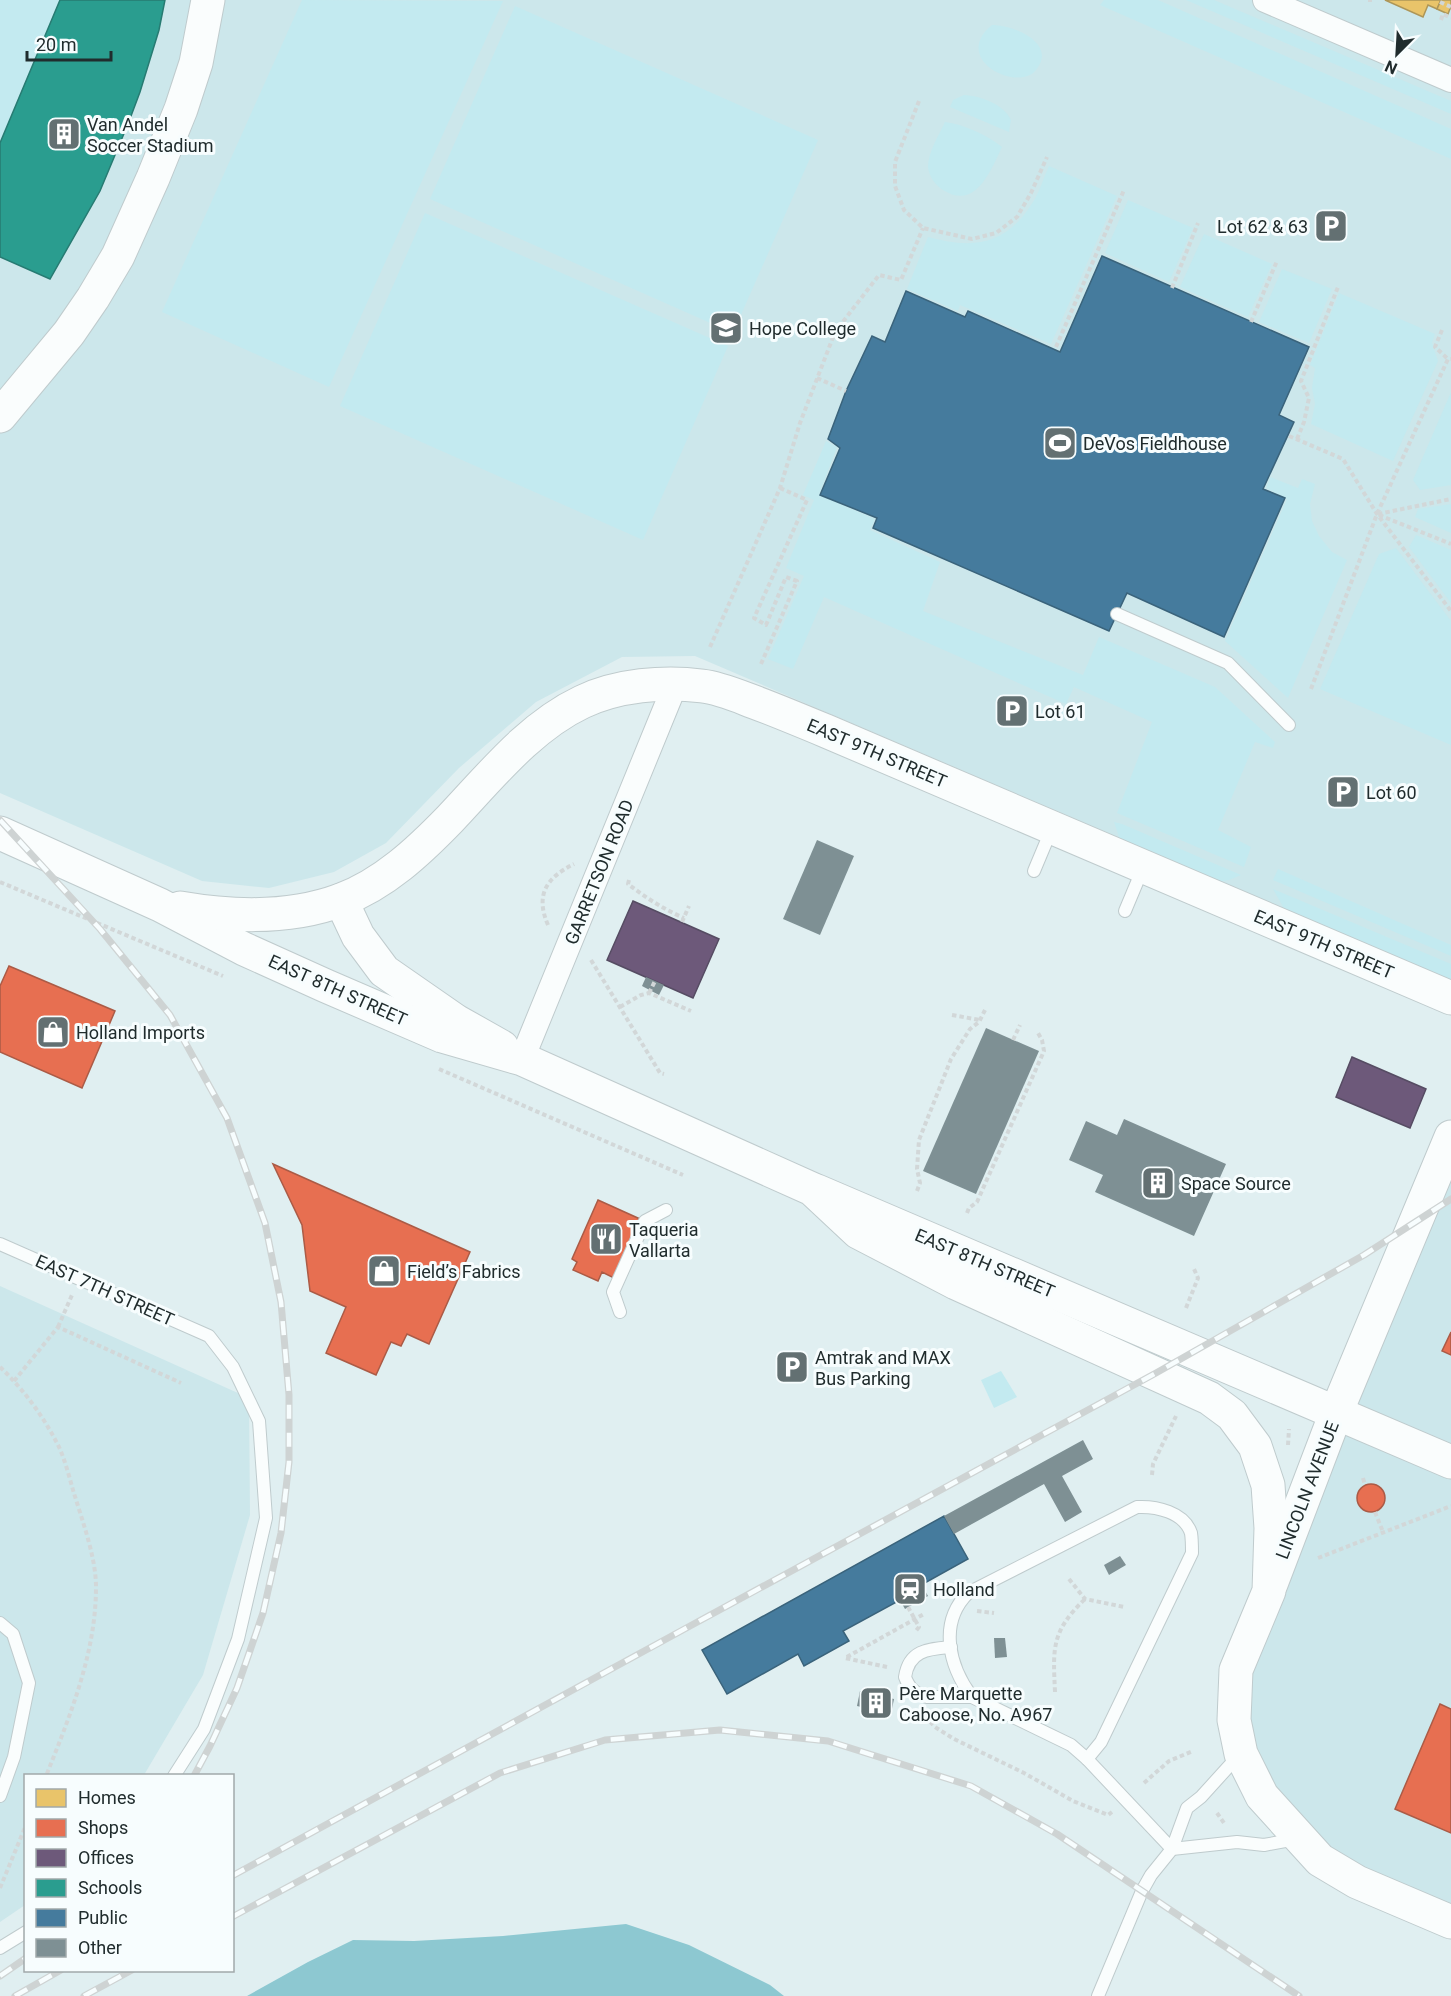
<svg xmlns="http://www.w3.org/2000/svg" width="1451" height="1996" font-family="Roboto,sans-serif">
<rect width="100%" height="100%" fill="#e0eff1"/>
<g fill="#cce7eb">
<path d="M0,0H1451V980L695,656L622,657L536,702L459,768L386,843L334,872L269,888L202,881L0,793Z"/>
<path d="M1451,1138V1922L1357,1882L1241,1754L1250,1637Z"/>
<path d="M0,1286L249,1398L250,1515L203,1675L144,1775L26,1776L25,1905L0,1922Z"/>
</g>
<g fill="#c3eaf0">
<path d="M0,0H60L0,143Z"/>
<path d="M302,0L503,1L329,387L162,312Z"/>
<path d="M1104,0H1158L1451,129V159L1100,5Z"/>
<path d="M1186,0H1214L1451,101V114Z"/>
<path d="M515,6L818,140L733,333L430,199Z"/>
<path d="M992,25C1013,25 1058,43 1036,70C1018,93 950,59 992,25Z"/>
<path d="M964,95C981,96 1003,104 1011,120L1009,132L950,107L953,100Z"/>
<path d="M945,122C963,124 987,135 1002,147C991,170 976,211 943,190C935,185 929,176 928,167C928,152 939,135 945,122Z"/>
<path d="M1049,166L1117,196L1051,344L960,305L958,311L907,289L928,237C971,249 1005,246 1031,205C1039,194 1043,179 1049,166Z"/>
<path d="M1128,200L1193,228L1169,282L1105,253Z"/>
<path d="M425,213L728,346L643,540L340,406Z"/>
<path d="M1204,234L1272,264L1248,317L1180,287Z"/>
<path d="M1282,269L1332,289L1309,343L1259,322Z"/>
<path d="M1339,293L1435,334L1432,343L1438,361L1393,461L1311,424L1315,404L1312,388L1315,368L1310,365Z"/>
<path d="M1451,392V485L1420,490L1413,480Z"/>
<path d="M826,441L837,447L819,495L875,519L870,530L940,562L923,611L1083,675L1099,637L1215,687L1275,742L1273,748L1255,742L1218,830L1251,847L1244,867L1117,813L1152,722L1074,687L1066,704L824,597L793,669L768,659L804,576L786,568L814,500L803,495Z"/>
<path d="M1270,477L1298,488L1302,479L1315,484L1310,504L1312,521L1319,536L1332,552L1347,560L1288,698L1225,641L1287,499L1266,488Z"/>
<path d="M1451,504V533L1415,517L1418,509Z"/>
<path d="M1416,535L1451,550V603L1409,547Z"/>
<path d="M1396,548L1451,621V745L1320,689L1379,554Z"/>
<path d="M1114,822L1122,824L1241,875L1229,880L1218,882L1120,840Z"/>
<path d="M1278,869L1451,945V956L1273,880Z"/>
<path d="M1273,889L1451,964V983L1286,912Z"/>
<path d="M1001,1371L1017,1397L994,1408L981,1380Z"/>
</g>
<path fill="#8dc8d1" d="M626,1924L689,1945L770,1985L784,1996H247L308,1962L353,1940L414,1941L503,1936Z"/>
<g fill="#e9c46a" stroke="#ad9658" stroke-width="1.5">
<path d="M1385,0H1441L1437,9L1428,5L1423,17Z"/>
<path d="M1441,0H1451V6L1448,14L1437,9Z"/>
</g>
<g fill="#e76f51" stroke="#ab5b46" stroke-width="1.5">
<path d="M9,966L115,1011L82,1088L0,1052V986Z"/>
<path d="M273,1164L470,1252L429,1344L407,1334L401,1346L391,1342L376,1375L326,1353L346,1307L310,1291L302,1225Z"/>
<path d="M598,1200L640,1219L614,1278L602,1272L598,1281L573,1270L577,1262L572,1259Z"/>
<path d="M1451,1332V1355L1442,1351Z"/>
<circle cx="1371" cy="1498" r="14"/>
<path d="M1440,1704L1451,1709V1833L1395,1809Z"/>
</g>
<g fill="#6d597a" stroke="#564c63" stroke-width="1.5">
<path d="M633,901L719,939L693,998L607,960Z"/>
<path d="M1352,1057L1426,1089L1410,1128L1336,1097Z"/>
</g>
<path fill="#2a9d8f" stroke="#277b72" stroke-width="1.5" d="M60,0H165L159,30L140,92L128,124L100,191L50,279L0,257V143Z"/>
<g fill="#457b9d" stroke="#3a637b" stroke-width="1.5">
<path d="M1102,256L1309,347L1279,415L1294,422L1263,489L1285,498L1224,637L1127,593L1109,631L873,528L877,518L820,495L840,448L828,439L846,391L872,336L885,342L906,291L965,317L968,311L1060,352Z"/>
<path d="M944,1516L968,1559L921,1585L924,1589L901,1602L900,1600L843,1631L849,1641L804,1666L798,1654L727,1694L702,1650Z"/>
</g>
<g fill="#7e9094">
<path d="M817,840L854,856L820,935L783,919Z"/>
<path d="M646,977L664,985L659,995L642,986Z"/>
<path d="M986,1028L1039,1051L976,1194L923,1171Z"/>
<path d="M1124,1119L1226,1164L1194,1236L1095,1192L1103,1175L1069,1160L1086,1121L1117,1135Z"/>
<path d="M1083,1440L1093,1459L1062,1476L1082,1512L1065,1522L1044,1484L954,1534L944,1516Z"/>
<path d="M1120,1556L1126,1565L1109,1575L1104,1565Z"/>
<path d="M924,1589L928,1596L905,1609L901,1602Z"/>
<path d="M994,1638H1005L1007,1657L995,1658Z"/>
<path d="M860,1691L894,1699L891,1714L857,1706Z"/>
</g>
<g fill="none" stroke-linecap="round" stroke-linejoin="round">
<defs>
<g id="lane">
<path d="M1117,614L1228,663L1289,725"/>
<path d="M1034,871L1052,828"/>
<path d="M1125,911L1143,868"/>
<path d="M0,1244L209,1336L233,1367L259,1421L266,1518L238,1639L204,1729L174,1776"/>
<path d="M620,1312L613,1292L645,1221L666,1210"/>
<path d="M0,1623L13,1634L29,1683L14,1757L0,1796"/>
<path d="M951,1647C928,1649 909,1650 905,1677C909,1688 915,1694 927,1697H972L1071,1745L1087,1759L1172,1849"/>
<path d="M972,1697C949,1666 938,1623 968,1593L1137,1507C1156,1506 1184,1512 1191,1533C1192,1539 1192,1547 1192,1553L1101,1742L1087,1759"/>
<path d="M1172,1849L1237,1842L1264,1845L1296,1839"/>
<path d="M0,1948L26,1932"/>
<path d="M1098,1996L1142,1891L1151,1875L1172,1849L1187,1808L1201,1797L1240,1754"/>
</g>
<g id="street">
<path d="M1265,0L1451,80"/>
<path d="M522,1059L675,685"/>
</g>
<g id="secondary">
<path d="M0,416L69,333L93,298L118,256L153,178L181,109L196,63L208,0"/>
<path d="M341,900L358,936L384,971L456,1021L502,1047"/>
<path d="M817,1191L1451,1462"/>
<path d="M1271,1584L1336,1413L1451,1137"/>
</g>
<g id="primary">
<path d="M0,833L160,905L244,949L326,986L442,1036L522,1059L812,1189L858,1232L956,1283L1209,1398L1232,1415L1255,1446L1268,1485L1271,1528L1269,1591L1236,1670L1234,1720L1241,1754L1262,1796L1320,1860L1357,1882L1451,1922"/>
<path d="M180,908C232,917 290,919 341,900C384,884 419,851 450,819C489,778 529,727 582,702C617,685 664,681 702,686C720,688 738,696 754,702C778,711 802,721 826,731L1451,998"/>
</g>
</defs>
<use href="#lane" stroke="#bfcbcd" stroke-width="14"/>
<use href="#street" stroke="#bfcbcd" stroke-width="26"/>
<use href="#secondary" stroke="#bfcbcd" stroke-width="35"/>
<use href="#primary" stroke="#bfcbcd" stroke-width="35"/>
<g stroke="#d2d7d8" stroke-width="4" stroke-dasharray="4.5 3" stroke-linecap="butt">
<path d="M1370,2V0"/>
<path d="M1440,2L1451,7"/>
<path d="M1441,20L1443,14L1451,18"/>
<path d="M919,101L895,162V186L904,210L923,228L972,239L996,233L1017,217L1031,193L1047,157"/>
<path d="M1172,288L1198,223"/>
<path d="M1251,322L1277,261"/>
<path d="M1442,330L1435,347L1448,359"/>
<path d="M1056,347L1124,190"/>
<path d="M817,378L846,391"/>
<path d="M1289,436L1343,459L1377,514L1451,611"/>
<path d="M1297,439L1304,422L1309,398L1301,381L1338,287"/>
<path d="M1378,514L1451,499"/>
<path d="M1379,515L1451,544"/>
<path d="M710,647L780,488L800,423L835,332L879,275L901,280L923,228"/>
<path d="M761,664L797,581L786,577L766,625L754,618L807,500L780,488"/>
<path d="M1311,689L1377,514L1448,359H1451"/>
<path d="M629,880L628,884C645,897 663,909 684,918"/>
<path d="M0,882L223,976"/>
<path d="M682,922L689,906"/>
<path d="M548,925C535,895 546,878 574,864"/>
<path d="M591,960L660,1073L664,1074"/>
<path d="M649,993L655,981"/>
<path d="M620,1007L641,995L649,993L691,1011"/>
<path d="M952,1015L980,1020"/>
<path d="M1013,1040L1020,1025"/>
<path d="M439,1069L683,1175"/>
<path d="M917,1191L920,1183L917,1169L919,1140L951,1059L970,1029L979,1022L985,1010"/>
<path d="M967,1213L969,1208L977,1202L1044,1051L1042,1040L1038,1033"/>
<path d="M1186,1308L1198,1278L1194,1269"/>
<path d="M58,1327L72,1295"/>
<path d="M0,1367C24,1390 44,1417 59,1447C65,1460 69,1476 73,1490C82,1520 96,1557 96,1587C96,1653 70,1716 46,1776"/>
<path d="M14,1381L58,1327L181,1383"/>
<path d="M1288,1445L1289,1429"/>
<path d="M1152,1475L1153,1464L1176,1416"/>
<path d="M1363,1478L1365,1485"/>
<path d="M1375,1512L1383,1532"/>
<path d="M1318,1558L1451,1506"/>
<path d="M1069,1579L1085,1599L1124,1607"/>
<path d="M908,1607L919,1627L915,1632"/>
<path d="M977,1611L994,1613"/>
<path d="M887,1667L845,1658L924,1614"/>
<path d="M1055,1692C1053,1648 1051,1632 1085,1599"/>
<path d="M925,1716L935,1727L954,1739L1024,1773L1073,1801L1108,1815L1112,1812"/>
<path d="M1144,1783L1169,1761L1193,1751"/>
<path d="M1217,1813L1224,1823"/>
<path d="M0,1888L26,1825"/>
</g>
<use href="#lane" stroke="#fafdfd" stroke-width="12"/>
<use href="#street" stroke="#fafdfd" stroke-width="24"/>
<use href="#secondary" stroke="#fafdfd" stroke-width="33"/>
<use href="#primary" stroke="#fafdfd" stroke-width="33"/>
<defs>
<g id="rail">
<path d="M0,820L100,929L170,1015L227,1118L265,1223L281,1302L289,1395V1462L281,1533L263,1613L237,1688L210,1746L194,1776"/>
<path d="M232,1876L690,1626L1156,1373L1364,1255L1451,1199"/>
<path d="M232,1917L500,1773L605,1740L720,1730L828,1741L971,1786L1057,1834L1299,1996"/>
<path d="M0,1976L26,1958"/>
<path d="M15,1996L61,1970"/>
<path d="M84,1996L132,1970"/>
</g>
</defs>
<use href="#rail" stroke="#ced3d3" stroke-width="7"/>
<use href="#rail" stroke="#f7fdfe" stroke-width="4.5" stroke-dasharray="14" stroke-linecap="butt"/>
</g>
<defs>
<symbol id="building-square" viewBox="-11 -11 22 22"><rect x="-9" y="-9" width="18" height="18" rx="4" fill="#637072" stroke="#f7fdfe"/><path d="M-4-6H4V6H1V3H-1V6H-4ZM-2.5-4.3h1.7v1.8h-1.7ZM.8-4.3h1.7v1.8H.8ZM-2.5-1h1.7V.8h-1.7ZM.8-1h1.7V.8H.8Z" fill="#fff"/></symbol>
<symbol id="parking-square" viewBox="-11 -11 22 22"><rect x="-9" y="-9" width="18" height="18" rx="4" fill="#637072" stroke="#f7fdfe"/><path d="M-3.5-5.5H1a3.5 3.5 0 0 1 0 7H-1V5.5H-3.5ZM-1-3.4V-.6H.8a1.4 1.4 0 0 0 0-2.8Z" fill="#fff"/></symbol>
<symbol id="university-square" viewBox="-11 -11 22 22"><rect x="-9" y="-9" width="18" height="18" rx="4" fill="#637072" stroke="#f7fdfe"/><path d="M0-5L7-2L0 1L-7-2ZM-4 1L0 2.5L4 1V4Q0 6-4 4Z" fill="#fff"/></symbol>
<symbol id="stadium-square" viewBox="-11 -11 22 22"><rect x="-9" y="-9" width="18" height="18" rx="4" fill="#637072" stroke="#f7fdfe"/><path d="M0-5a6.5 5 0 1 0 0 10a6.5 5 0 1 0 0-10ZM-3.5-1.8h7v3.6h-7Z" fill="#fff"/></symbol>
<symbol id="shop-square" viewBox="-11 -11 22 22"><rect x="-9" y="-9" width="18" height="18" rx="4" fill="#637072" stroke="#f7fdfe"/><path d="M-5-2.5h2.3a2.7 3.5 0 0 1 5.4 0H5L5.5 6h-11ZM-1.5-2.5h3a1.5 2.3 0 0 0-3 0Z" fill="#fff"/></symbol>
<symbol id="restaurant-square" viewBox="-11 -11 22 22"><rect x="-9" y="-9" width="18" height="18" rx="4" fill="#637072" stroke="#f7fdfe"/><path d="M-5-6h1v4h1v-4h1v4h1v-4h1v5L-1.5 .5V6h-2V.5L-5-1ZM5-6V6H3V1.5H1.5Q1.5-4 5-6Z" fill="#fff"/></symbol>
<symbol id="station-square" viewBox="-11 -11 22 22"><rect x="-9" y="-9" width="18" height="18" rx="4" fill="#637072" stroke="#f7fdfe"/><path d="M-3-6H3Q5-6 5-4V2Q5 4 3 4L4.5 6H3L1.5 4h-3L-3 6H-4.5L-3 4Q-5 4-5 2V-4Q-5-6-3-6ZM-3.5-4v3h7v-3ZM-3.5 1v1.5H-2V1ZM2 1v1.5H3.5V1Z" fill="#fff"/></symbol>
</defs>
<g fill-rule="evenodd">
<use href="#building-square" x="45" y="115" width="38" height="38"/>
<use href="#parking-square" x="1312" y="207" width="38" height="38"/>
<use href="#university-square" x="707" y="309" width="38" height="38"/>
<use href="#stadium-square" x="1041" y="424" width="38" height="38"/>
<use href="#parking-square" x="993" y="692" width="38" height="38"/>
<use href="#parking-square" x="1324" y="773" width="38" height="38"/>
<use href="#shop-square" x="34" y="1013" width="38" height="38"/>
<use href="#building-square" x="1139" y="1164" width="38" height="38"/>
<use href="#restaurant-square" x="587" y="1220" width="38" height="38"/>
<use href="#shop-square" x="365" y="1252" width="38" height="38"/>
<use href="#parking-square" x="773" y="1348" width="38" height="38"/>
<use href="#station-square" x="891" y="1570" width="38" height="38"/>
<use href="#building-square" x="857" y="1684" width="38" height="38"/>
</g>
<g text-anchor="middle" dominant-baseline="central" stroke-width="6" stroke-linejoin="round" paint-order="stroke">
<g font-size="18" fill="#202c2d" stroke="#f7fdfe" text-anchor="start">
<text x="87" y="124">Van Andel<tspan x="87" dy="21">Soccer Stadium</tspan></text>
<text x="1308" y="226" text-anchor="end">Lot 62 &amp; 63</text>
<text x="749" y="328">Hope College</text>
<text x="1083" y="443">DeVos Fieldhouse</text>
<text x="1035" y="711">Lot 61</text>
<text x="1366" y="792">Lot 60</text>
<text x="76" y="1032">Holland Imports</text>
<text x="1181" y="1183">Space Source</text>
<text x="629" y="1229">Taqueria<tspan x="629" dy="21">Vallarta</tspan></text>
<text x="407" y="1271">Field’s Fabrics</text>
<text x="815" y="1357">Amtrak and MAX<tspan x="815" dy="21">Bus Parking</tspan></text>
<text x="933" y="1589">Holland</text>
<text x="899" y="1693">Père Marquette<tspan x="899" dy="21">Caboose, No. A967</tspan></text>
</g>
<g font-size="18" fill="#202c2d" stroke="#f7fdfe">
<text transform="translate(877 753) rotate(23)">EAST 9TH STREET</text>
<text transform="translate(599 872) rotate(-68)">GARRETSON ROAD</text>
<text transform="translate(1324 944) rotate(23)">EAST 9TH STREET</text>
<text transform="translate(338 990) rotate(24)">EAST 8TH STREET</text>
<text transform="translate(985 1263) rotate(23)">EAST 8TH STREET</text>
<text transform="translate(105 1290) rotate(24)">EAST 7TH STREET</text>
<text transform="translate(1307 1490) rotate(-69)">LINCOLN AVENUE</text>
</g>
</g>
<rect x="24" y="1774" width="210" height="198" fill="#f7fdfe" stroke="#a1a9aa" stroke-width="1.5"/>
<rect x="36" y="1789" width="30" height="18" fill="#e9c46a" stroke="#a1a9aa" stroke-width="1.5"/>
<text x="78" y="1804" font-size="18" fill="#202c2d">Homes</text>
<rect x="36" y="1819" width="30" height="18" fill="#e76f51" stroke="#a1a9aa" stroke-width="1.5"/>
<text x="78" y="1834" font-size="18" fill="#202c2d">Shops</text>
<rect x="36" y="1849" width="30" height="18" fill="#6d597a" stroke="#a1a9aa" stroke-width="1.5"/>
<text x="78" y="1864" font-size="18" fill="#202c2d">Offices</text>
<rect x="36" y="1879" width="30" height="18" fill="#2a9d8f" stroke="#a1a9aa" stroke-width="1.5"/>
<text x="78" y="1894" font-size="18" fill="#202c2d">Schools</text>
<rect x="36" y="1909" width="30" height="18" fill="#457b9d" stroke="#a1a9aa" stroke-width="1.5"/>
<text x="78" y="1924" font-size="18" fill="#202c2d">Public</text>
<rect x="36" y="1939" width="30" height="18" fill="#7e9094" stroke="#a1a9aa" stroke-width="1.5"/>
<text x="78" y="1954" font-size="18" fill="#202c2d">Other</text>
<g transform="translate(1397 54) rotate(204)" stroke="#f7fdfe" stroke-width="4.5" paint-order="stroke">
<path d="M0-4.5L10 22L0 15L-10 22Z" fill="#202c2d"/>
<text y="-9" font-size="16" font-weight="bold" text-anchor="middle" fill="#202c2d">N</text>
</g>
<path d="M27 51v9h84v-9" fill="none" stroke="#202c2d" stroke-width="3"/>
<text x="36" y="51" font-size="18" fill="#202c2d" stroke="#f7fdfe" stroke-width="4.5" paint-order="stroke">20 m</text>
</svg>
